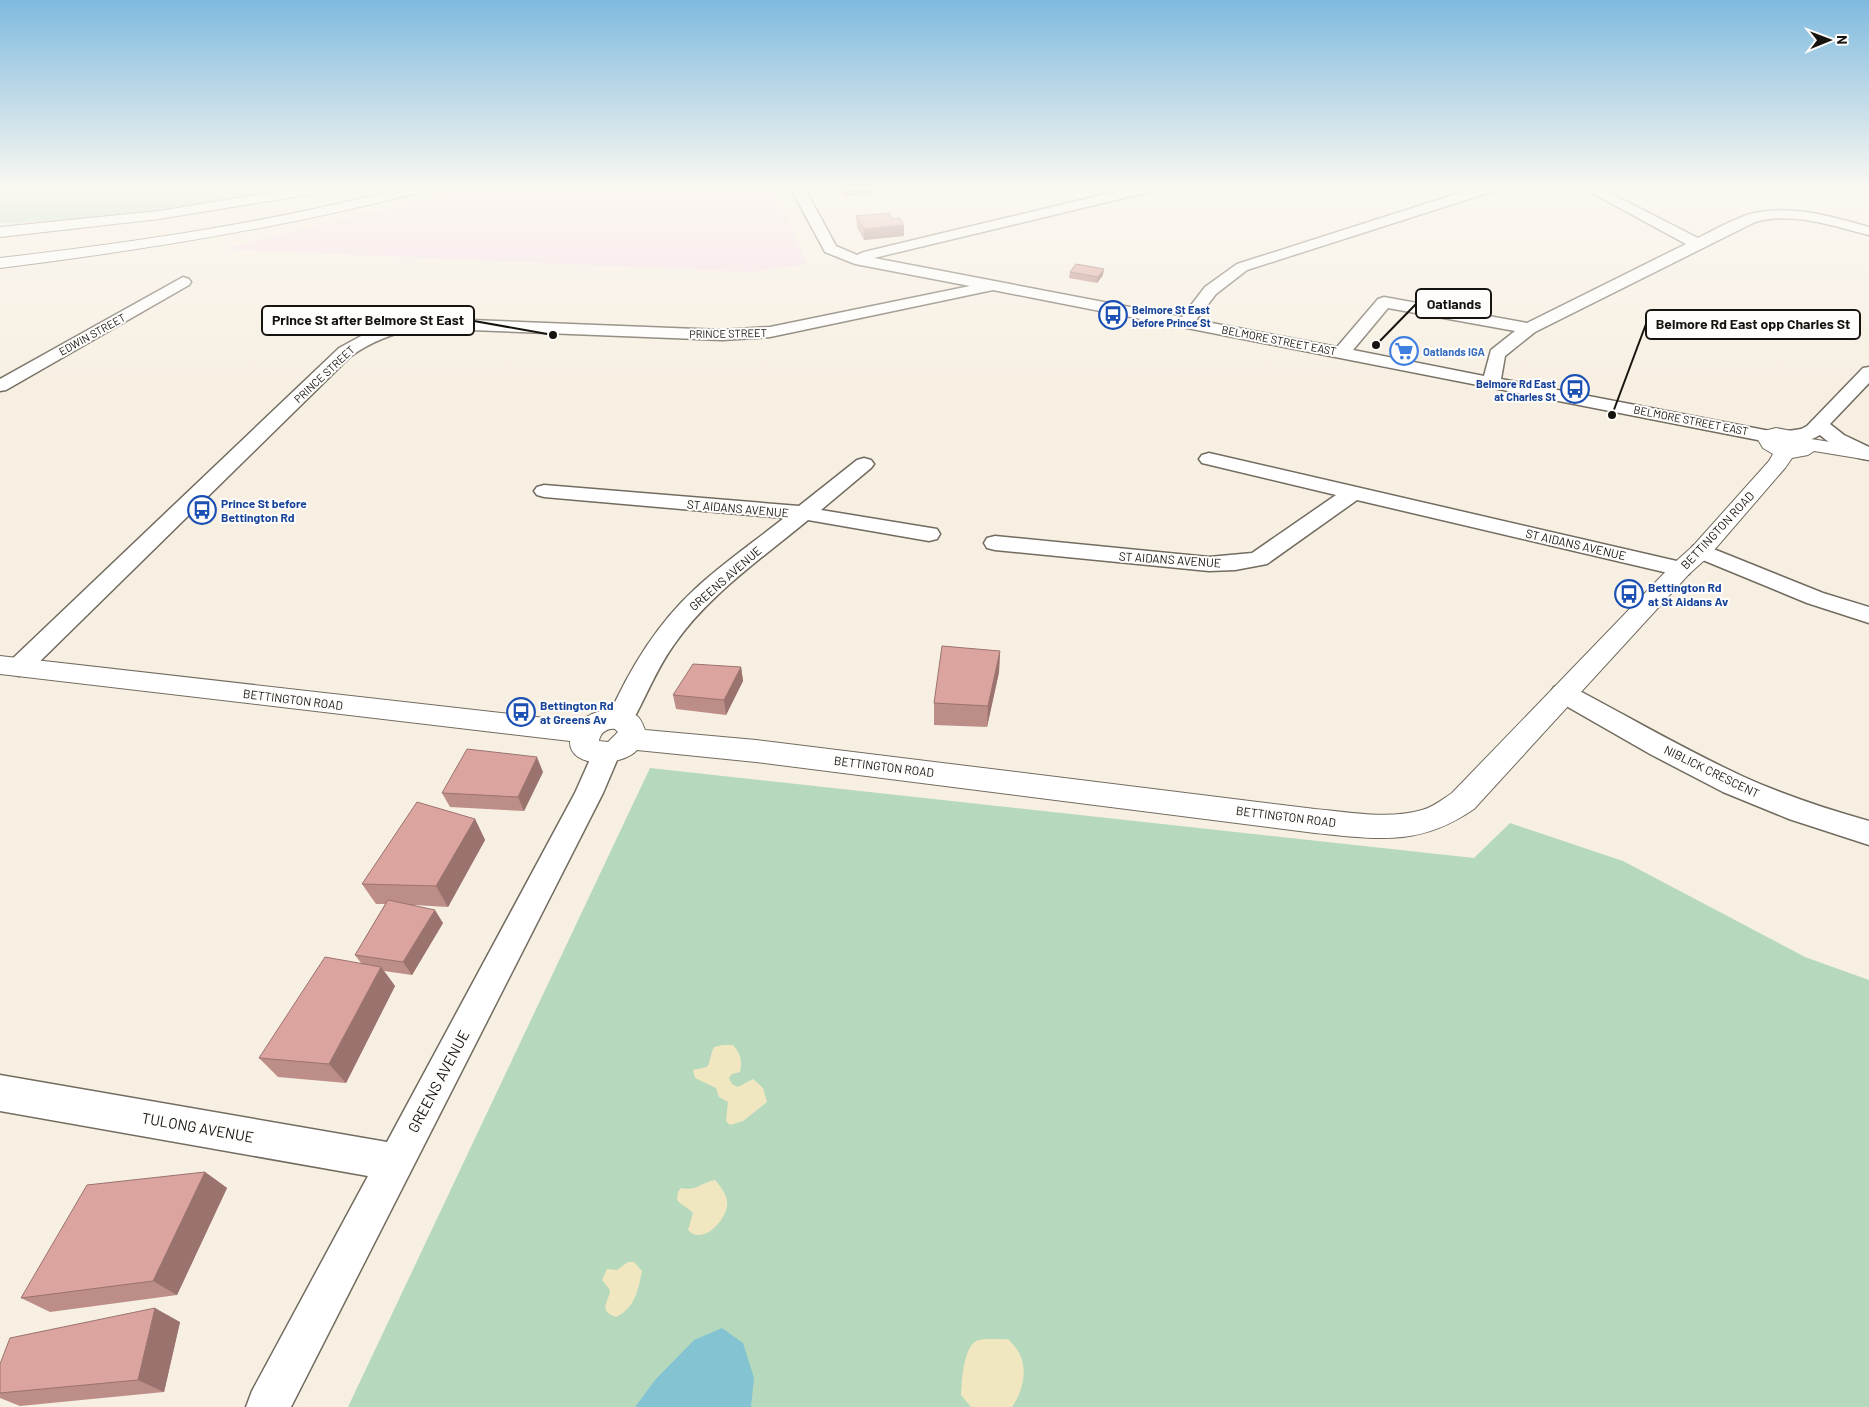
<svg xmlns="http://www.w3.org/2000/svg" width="1869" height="1407" font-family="Barlow,sans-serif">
<rect width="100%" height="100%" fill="#f7efe2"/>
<path fill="#f7dfe9" d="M476,187H773L807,264L753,272L222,249Z"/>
<g fill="#b6d9be">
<path d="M0,187H303L143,214L16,223H0Z"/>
<path d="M650,768L1474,858L1510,823L1623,861L1805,957L1869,980V1407H348Z"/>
</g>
<g fill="#f0e7c1">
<path d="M723,1045H733C740,1053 743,1061 740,1072L732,1074L729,1078L732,1084L738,1087L753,1079L763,1088L767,1102L743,1121L730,1125L726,1121L728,1102L719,1097L716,1088L695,1078L693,1070L707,1067C711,1061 710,1055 714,1047Z"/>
<path d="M715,1180C720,1186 726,1193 727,1201C730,1217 703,1247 688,1230L693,1213C688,1207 682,1206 677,1200L678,1192L681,1188C698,1191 700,1183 715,1180Z"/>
<path d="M628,1262H634L642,1271C638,1290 635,1308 616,1317C597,1310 609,1303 610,1290L602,1280L607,1269L617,1270Z"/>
<path d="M1008,1339C1012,1344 1018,1349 1020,1355C1028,1371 1022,1393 1012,1407H971L961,1395C962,1381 963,1344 979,1340C988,1338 999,1340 1008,1339Z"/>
</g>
<path fill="#84c3d1" d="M722,1328L743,1343L754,1378L751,1407H635L655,1380L694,1340Z"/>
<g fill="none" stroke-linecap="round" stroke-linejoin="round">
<defs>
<g id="minor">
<path d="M790,187H804L836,246L857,255L864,252L1135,187H1159L1157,190L874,258L1182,317L1205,287L1237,264L1478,187H1499L1497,190L1247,270L1216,294L1196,320L1337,347L1378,299L1384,297L1527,323L1686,244L1581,187H1598L1698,238C1714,230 1730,221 1747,215C1788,203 1829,216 1869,227V235C1833,226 1793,211 1755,222L1535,332L1505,356L1501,379L1775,432L1778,436L1775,440L1768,442L993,290L770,337L722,340L419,328C394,333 372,341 351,356L28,673L19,676L10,673L6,667L10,661L339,348L374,329L419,318L722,330L770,327L970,286L855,264L825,252ZM1388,308L1515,331L1491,350L1484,376L1353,350Z"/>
<path d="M183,277L189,279L191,282L189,285L6,390L0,391V379Z"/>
<path d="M1869,367V383L1830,424L1844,435L1869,447V460C1852,458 1833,446 1820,435C1809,442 1795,443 1782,440L1779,436L1782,432L1801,429L1807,426L1863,368Z"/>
<path d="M1209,453L1681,562L1689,564L1692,569L1689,574L1681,576L1357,500L1267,564L1235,570L1209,571L995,550L987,548L984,543L987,538L995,536L1209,557L1252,553L1336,495L1202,463L1199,459L1202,455Z"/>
<path d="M864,458L871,460L874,464L871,468L821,510L937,529L940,534L937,539L929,541L808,520C761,559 708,595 673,646C655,671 645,700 629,727L620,730L611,727L607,720C628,672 655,626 694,590C722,564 754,542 784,518L544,497L537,495L534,491L537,487L544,485L799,506L857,460Z"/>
<path d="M1701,544L1823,593L1869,607V623L1807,603L1693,556L1690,551L1693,546Z"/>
<path d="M1563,684L1572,687C1629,717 1685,750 1744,777C1784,795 1826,809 1869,821V845L1789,819L1723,792L1650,754L1554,699L1550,693L1554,687Z"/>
<path d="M606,743L616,746L620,753L603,793L291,1407H246L252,1391L368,1176L0,1111V1075L387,1142L575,793L596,746Z"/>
</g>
<path id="major" d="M1776,428L1792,431L1811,439L1869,448V460L1814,451L1808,455L1792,458L1785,468L1709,556L1689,574L1474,809C1419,847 1377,839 1315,833L756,762L637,750C623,766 569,770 570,741L0,674V656L580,722C593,709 621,704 637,716C641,719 643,725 645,730L756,740L1315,809C1350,812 1388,820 1422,810C1433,807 1443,799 1452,793L1673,564L1693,546L1769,461L1773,454L1763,448L1757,438L1764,431ZM615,729L618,732L608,742L599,741C600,733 607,728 615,729Z"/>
<g id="highway">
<path d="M304,187H337L330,191L159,219L0,237V227L159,211Z"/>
<path d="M407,187H431L429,190C288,227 145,250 0,268V258C137,242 273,222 407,187Z"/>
</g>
</defs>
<use href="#minor" stroke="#726b5f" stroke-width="3"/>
<use href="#major" stroke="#726b5f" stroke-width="2"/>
<use href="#highway" stroke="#726b5f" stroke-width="2"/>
<use href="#minor" fill="#fff" fill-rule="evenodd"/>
<use href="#major" fill="#fff" fill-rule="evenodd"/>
<use href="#highway" fill="#fff" fill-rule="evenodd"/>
</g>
<g fill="#bd8d88">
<path d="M840,187H875V193L844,197L840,192Z"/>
<path d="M856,216L904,236L864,240L857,227Z"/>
<path d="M1070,272L1103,275L1097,283L1069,278Z"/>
<path d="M1000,651L999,672L987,727L934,725V703Z"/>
<path d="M741,667L743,681L726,715L676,709L673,695Z"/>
<path d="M543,772L524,811L450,807L442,793Z"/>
<path d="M475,819L485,840L448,907L414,905L443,923L412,975L384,971L395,986L346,1083L278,1077L259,1058L361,963L355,955L385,904H376L362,884Z"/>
<path d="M205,1172L227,1188L177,1295L50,1312L21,1298Z"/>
<path d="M180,1322L164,1392L20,1406L0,1398V1364Z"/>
</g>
<g fill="#9a736f">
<path d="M843,187H875V193L844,197Z"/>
<path d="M904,225V236L864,240V229Z"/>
<path d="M1104,269L1103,275L1097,283L1098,277Z"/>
<path d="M1000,651L999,672L987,727L988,706Z"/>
<path d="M741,667L743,681L726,715L724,700Z"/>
<path d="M537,757L543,772L524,811L518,797Z"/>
<path d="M475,819L485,840L448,907L436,886Z"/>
<path d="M435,910L443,923L412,975L403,962Z"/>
<path d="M381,967L395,986L346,1083L329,1064Z"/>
<path d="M205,1172L227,1188L177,1295L153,1281Z"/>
<path d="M155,1308L180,1322L164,1392L138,1380Z"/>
</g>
<g fill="#dca49e" stroke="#9a736f">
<path d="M889,213L893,219L900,218L904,225L864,229L856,216Z"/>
<path d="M1076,264L1104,269L1098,277L1070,272Z"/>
<path d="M942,646L1000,651L988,706L934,703Z"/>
<path d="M693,664L741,667L724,700L673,695Z"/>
<path d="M467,749L537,757L518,797L442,793Z"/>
<path d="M417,802L475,819L436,886L362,884Z"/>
<path d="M388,900L435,910L403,962L355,955Z"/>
<path d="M325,957L381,967L329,1064L259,1058Z"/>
<path d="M205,1172L153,1281L21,1298L87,1185Z"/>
<path d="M155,1308L138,1380L0,1393V1364L10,1338Z"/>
</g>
<linearGradient id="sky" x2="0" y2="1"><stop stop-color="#80badf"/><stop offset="0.49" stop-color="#fbf8f2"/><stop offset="1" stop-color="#fbf8f2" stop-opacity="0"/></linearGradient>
<rect width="1869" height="384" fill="url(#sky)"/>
<defs>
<symbol id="bus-ring" viewBox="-11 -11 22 22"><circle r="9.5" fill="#fffdfb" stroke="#1a4fb4" stroke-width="1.5"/><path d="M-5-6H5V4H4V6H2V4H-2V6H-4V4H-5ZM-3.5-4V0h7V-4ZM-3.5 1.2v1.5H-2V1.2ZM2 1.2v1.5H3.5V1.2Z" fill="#1a4fb4"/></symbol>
<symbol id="supermarket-ring" viewBox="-11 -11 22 22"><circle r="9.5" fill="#fffdfb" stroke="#3f7fe0" stroke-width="1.5"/><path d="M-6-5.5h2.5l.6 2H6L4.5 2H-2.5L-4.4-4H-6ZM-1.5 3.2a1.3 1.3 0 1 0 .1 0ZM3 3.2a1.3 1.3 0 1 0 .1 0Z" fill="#3f7fe0"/></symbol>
</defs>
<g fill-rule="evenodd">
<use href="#bus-ring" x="1097" y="299" width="32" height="32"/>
<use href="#supermarket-ring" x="1388" y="335" width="32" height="32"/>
<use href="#bus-ring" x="1559" y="373" width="32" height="32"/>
<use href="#bus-ring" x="186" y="494" width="32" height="32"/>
<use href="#bus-ring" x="1613" y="578" width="32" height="32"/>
<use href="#bus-ring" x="505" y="696" width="32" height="32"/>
</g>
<g text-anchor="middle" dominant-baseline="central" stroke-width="4" stroke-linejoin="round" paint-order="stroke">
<g font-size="11" font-weight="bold" fill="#164399" stroke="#fffdfb" text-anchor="start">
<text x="1132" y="309">Belmore St East<tspan x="1132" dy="13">before Prince St</tspan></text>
<text x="1556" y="383" text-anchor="end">Belmore Rd East<tspan x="1556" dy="13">at Charles St</tspan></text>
</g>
<g font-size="11" fill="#17140f" stroke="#fffdfb">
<text transform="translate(728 333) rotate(-1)">PRINCE STREET</text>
<text transform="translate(92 334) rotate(-29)">EDWIN STREET</text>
<text transform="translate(1279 340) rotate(11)">BELMORE STREET EAST</text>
<text transform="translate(324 374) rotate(-43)">PRINCE STREET</text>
<text transform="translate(1691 420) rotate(11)">BELMORE STREET EAST</text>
</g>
<g font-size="11" font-weight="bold" fill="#366cbe" stroke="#fffdfb" text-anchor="start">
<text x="1423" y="351">Oatlands IGA</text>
</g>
<g font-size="12" font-weight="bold" fill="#164399" stroke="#fffdfb" text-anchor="start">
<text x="221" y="503">Prince St before<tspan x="221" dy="14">Bettington Rd</tspan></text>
<text x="1648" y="587">Bettington Rd<tspan x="1648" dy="14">at St Aidans Av</tspan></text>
<text x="540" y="705">Bettington Rd<tspan x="540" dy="14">at Greens Av</tspan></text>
</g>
<g font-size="12" fill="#17140f" stroke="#fffdfb">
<text transform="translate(738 508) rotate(5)">ST AIDANS AVENUE</text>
<text transform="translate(1717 530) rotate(-47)">BETTINGTON ROAD</text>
<text transform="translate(1576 544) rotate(13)">ST AIDANS AVENUE</text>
<text transform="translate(1170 559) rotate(4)">ST AIDANS AVENUE</text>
<text transform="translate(725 578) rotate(-41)">GREENS AVENUE</text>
<text transform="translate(293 699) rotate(7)">BETTINGTON ROAD</text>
<text transform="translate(884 766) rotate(7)">BETTINGTON ROAD</text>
<text transform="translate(1712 771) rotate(26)">NIBLICK CRESCENT</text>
<text transform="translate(1286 816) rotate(7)">BETTINGTON ROAD</text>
</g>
<g font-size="15" fill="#17140f" stroke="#fffdfb">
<text transform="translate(438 1081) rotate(-62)">GREENS AVENUE</text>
<text transform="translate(198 1127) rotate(10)">TULONG AVENUE</text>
</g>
</g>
<path fill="none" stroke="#17140f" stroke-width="2" d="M1376 345L1416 304M553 335L474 321M1612 415L1646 324"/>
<g fill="#17140f" stroke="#fffdfb" stroke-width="2">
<circle cx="1376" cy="345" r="5"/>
<circle cx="553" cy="335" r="5"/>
<circle cx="1612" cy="415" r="5"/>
</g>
<g fill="#fffdfb" stroke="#17140f" stroke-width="2">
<rect x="1416" y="289" width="75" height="29" rx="5"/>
<rect x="262" y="306" width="212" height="29" rx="5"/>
<rect x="1646" y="310" width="214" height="29" rx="5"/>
</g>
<g font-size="14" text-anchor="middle" font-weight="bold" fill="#17140f">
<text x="1454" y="309">Oatlands</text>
<text x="368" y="325">Prince St after Belmore St East</text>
<text x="1753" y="329">Belmore Rd East opp Charles St</text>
</g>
<g transform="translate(1829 40) rotate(89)" stroke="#fffdfb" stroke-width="4" paint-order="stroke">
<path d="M0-4L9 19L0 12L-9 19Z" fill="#17140f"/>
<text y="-8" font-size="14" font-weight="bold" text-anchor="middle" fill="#17140f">N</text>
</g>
</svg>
